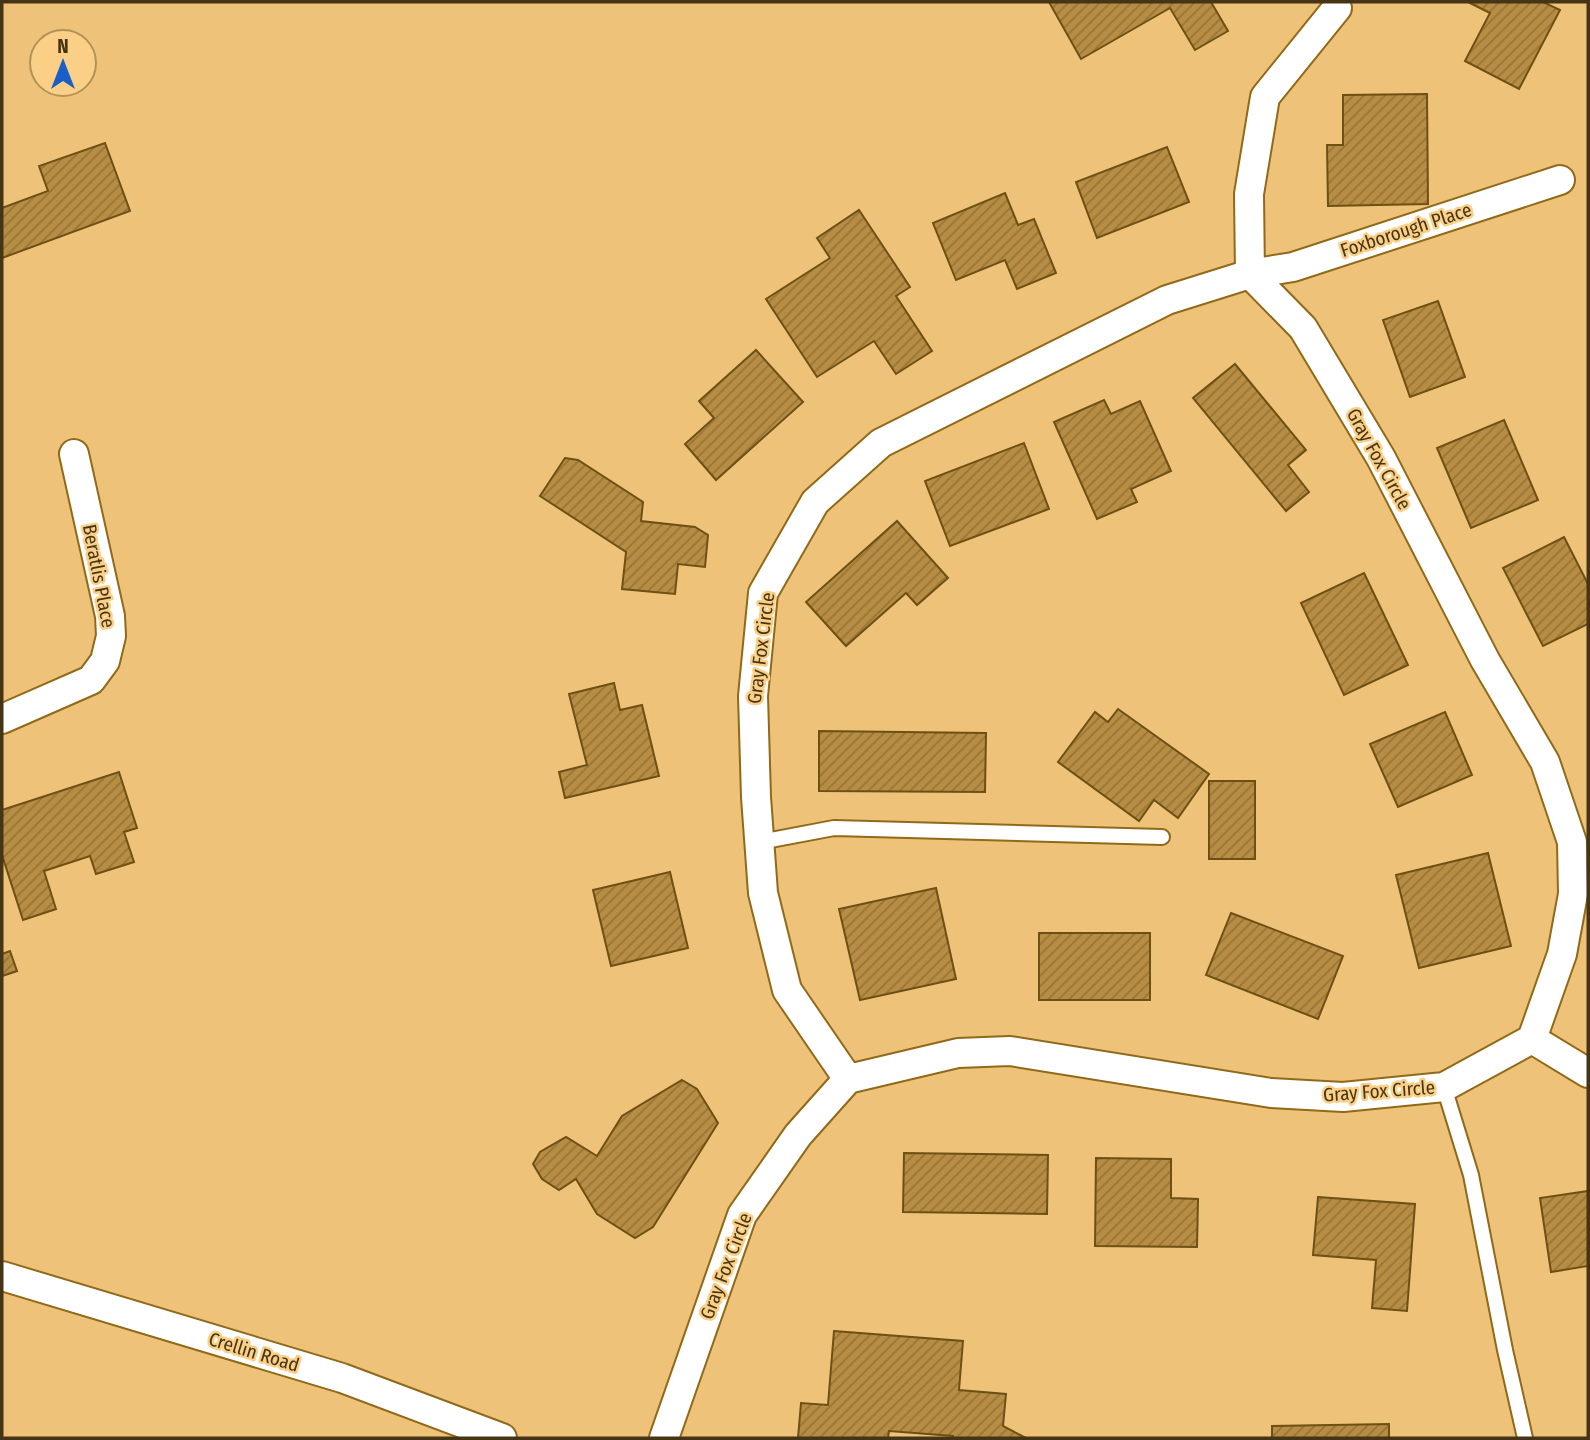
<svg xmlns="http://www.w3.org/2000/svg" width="1590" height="1440" font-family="'Fira Sans Condensed',sans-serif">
<defs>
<pattern id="building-hatch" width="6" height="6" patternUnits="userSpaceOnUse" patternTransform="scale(1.75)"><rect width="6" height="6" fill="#b78d44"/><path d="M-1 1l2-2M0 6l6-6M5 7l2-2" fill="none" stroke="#977438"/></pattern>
</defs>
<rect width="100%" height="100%" fill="#eec379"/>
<g fill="url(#building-hatch)" stroke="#6e5015" stroke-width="2">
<path d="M1049,2H1211L1228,31L1195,50L1170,8L1081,59Z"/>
<path d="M1468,2H1543L1560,10L1519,89L1465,61L1490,13Z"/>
<path d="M1427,94L1428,204L1328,206L1327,145H1343V95Z"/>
<path d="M105,143L130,211L2,258V208L48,191L39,166Z"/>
<path d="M1167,147L1189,202L1097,238L1076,182Z"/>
<path d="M1005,193L1018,225L1034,219L1056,273L1017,289L1005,260L956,280L933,223Z"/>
<path d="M859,210L910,287L896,296L932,351L896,374L874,341L817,377L766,299L830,258L817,238Z"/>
<path d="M1438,301L1465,377L1410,397L1383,320Z"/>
<path d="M756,350L803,402L716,480L685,444L714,418L699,401Z"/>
<path d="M1235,364L1306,450L1288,465L1309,492L1286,511L1193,398Z"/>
<path d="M1104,400L1111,414L1140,401L1171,471L1131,489L1137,502L1097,519L1054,422Z"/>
<path d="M1504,420L1538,500L1471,528L1437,448Z"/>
<path d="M1024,443L1049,509L950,546L925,481Z"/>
<path d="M565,458L578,460L643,502L641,521L695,527L708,535L705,567L678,564L675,594L622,589L626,552L540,496Z"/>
<path d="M897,521L948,578L917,605L906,593L846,646L806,602Z"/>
<path d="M1564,537L1588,584V624L1543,646L1503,568Z"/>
<path d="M1364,573L1408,665L1344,695L1301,603Z"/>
<path d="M614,683L620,710L642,705L659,776L565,798L559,772L587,765L569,694Z"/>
<path d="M1118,709L1209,774L1178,818L1154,800L1139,821L1058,762L1095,712L1108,722Z"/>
<path d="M1445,712L1472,775L1398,807L1370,744Z"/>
<path d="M819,731L986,733L985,792L819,791Z"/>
<path d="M119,772L137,828L124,832L134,862L96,874L90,856L44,871L56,909L23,920L2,855V810Z"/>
<rect x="1209" y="781" width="46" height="78"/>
<path d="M1488,853L1511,946L1419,968L1396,875Z"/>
<path d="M670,872L688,948L611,966L593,890Z"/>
<path d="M936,888L956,979L860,1000L839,909Z"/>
<path d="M1231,913L1343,956L1318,1019L1206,975Z"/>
<rect x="1039" y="933" width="111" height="67"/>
<path d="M10,951L17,971L2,976V954Z"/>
<path d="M682,1080L697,1089L718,1123L653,1227L635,1238L597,1214L576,1179L559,1190L542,1179L533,1164L540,1152L566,1137L597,1156L622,1116Z"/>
<path d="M904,1153L1048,1155L1047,1214L903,1212Z"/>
<path d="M1096,1158L1171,1159V1198L1198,1199L1197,1247L1095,1246Z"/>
<path d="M1588,1191V1266L1551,1272L1540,1198Z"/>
<path d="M1318,1197L1415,1204L1407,1311L1372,1308L1376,1260L1313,1255Z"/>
<path d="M834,1331L963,1341L959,1390L1006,1394L1003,1426L1026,1438H953V1436L889,1431L888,1438H798L801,1403L828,1405Z"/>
<path d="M1389,1424V1438H1272V1426Z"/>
</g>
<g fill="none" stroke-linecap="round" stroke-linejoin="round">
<defs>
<g id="service">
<path d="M760,842L834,828L1162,837"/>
<path d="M1444,1087L1471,1175L1505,1350L1525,1438"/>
</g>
<g id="minor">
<path d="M1337,8L1265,97L1249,194L1250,274L1293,267L1560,180"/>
<path d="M2,719L91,680L105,661L111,636L110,616L74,454"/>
<path d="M1532,1039L1588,1073"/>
<path d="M2,1276L342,1378L502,1438"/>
<path d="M664,1438L742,1215L798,1135L848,1079L958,1053L1010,1051L1271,1093L1343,1097L1444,1087L1532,1039L1562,954L1573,894L1572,842L1545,762L1485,660L1381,458L1303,328L1250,274L1167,300L881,443L815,502L763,593L753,696L756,797L763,893L787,990L848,1079"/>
</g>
</defs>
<use href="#service" stroke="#906919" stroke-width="18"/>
<use href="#minor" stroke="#906919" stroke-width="32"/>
<use href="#service" stroke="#fff" stroke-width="14"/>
<use href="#minor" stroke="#fff" stroke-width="28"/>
</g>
<g text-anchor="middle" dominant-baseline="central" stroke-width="5" stroke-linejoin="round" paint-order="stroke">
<g font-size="19" fill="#453415" stroke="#fbd086">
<text transform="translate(1406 230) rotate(-18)">Foxborough Place</text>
<text transform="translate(1379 459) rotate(61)">Gray Fox Circle</text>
<text transform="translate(99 576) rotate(79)">Beratlis Place</text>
<text transform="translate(761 648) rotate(-83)">Gray Fox Circle</text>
<text transform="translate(1379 1091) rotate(-4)">Gray Fox Circle</text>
<text transform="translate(726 1266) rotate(-69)">Gray Fox Circle</text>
<text transform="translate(254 1352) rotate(17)">Crellin Road</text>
</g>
</g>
<rect width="1590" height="1440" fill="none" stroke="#453415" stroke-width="7"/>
<g transform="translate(63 63)"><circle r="33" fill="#fbd086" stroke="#b29259" stroke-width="2"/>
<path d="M0-5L12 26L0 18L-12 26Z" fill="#1a5ec9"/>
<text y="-10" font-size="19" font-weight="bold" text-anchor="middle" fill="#453415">N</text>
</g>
</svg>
